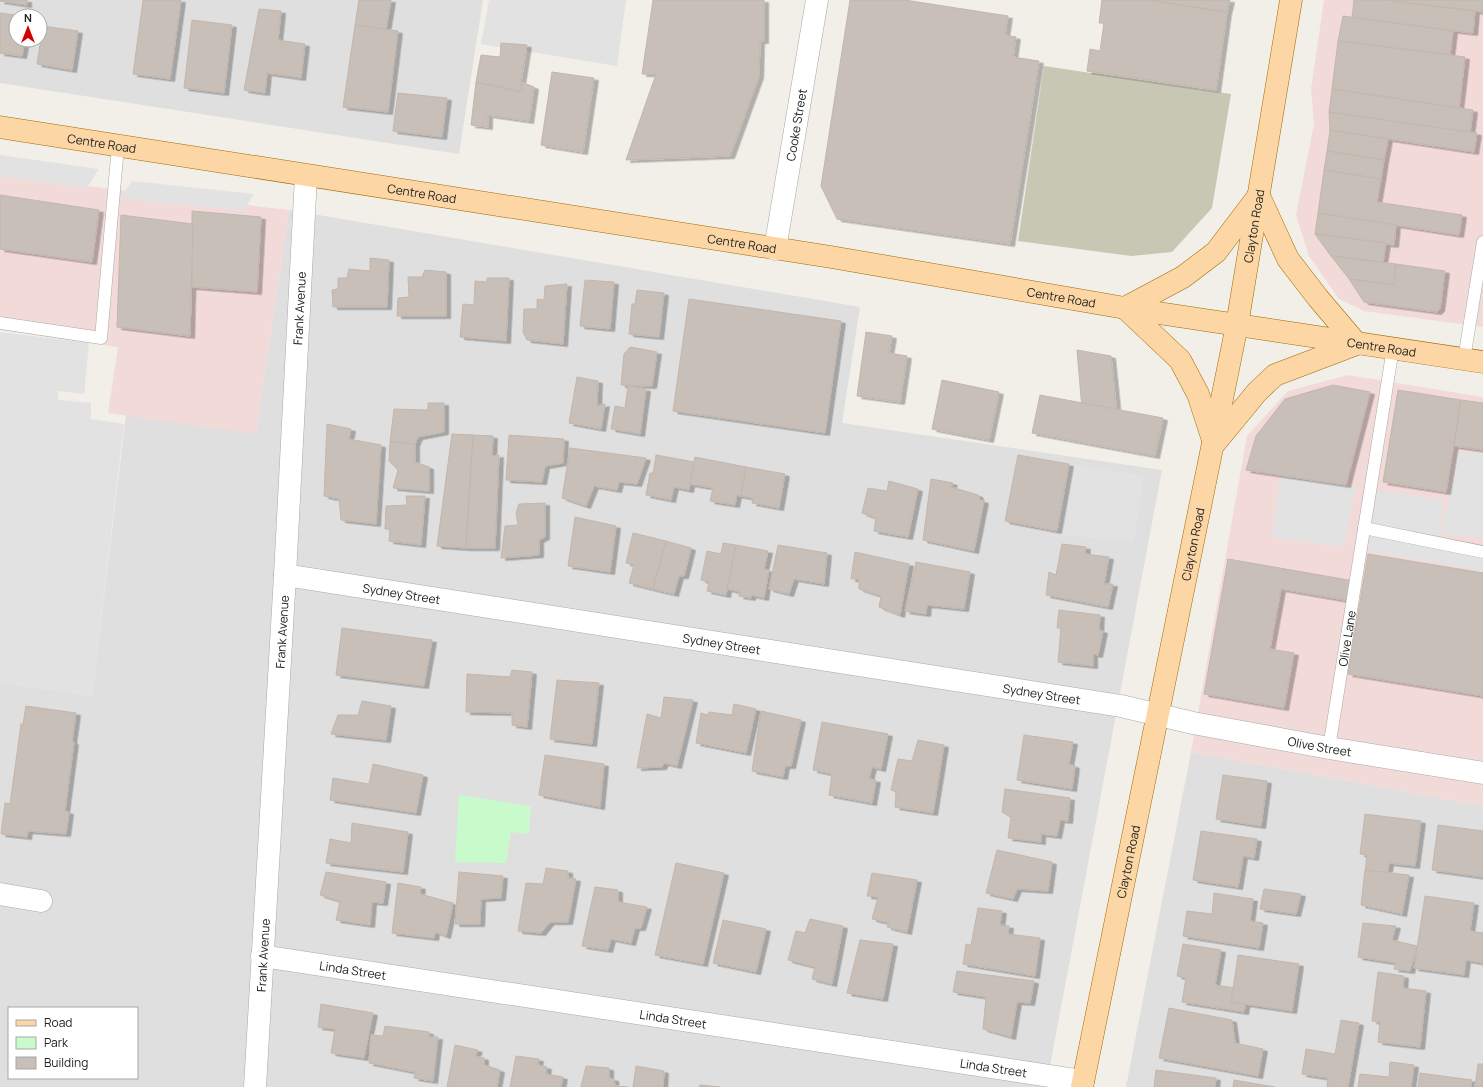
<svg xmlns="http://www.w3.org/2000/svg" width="1483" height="1087" font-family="Manrope,sans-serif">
<defs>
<filter id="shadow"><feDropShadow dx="4.5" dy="2.5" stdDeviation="0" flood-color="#0004"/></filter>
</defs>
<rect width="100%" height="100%" fill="#f2efe9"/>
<g fill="#e0dfdf" fill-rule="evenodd">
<path d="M0,0H483L459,154L0,83ZM16,16H40V40H16Z"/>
<path d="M289,210L860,307L842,423L1162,470L1046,1087H0V682L92,696L126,415L256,433ZM9,1008H137V1078H9Z"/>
<path d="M1191,752L1483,806V1087H1126Z"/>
</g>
<g fill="#f2dad9">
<path d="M1324,0H1483V327L1364,311L1339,299L1309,256L1296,215L1314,124L1311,89Z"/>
<path d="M0,176L289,210L256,434L108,413L118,347L0,330Z"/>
<path d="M1348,375L1483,397V806L1191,752L1247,436L1288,391Z"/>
</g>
<path fill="#c7c7b4" d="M1044,66L1231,94L1212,208L1172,252L1131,256L1018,241Z"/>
<path fill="#c8facc" d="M459,795L531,806L529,834L511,832L506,863L455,862Z"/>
<g fill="#e2e2e2">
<path d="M489,0H626L617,66L481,44Z"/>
<path d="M0,155L99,169L86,189L0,176Z"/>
<path d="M132,181L254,194L243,211L120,198Z"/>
<path d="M0,332L89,343L84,394L58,391V400L91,403V419L124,424L92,696L0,682Z"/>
<path d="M1459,450L1483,453V538L1441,534Z"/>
<path d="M1069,464L1144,476L1134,542L1060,535V513Z"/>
<path d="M1281,475L1356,487L1343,547L1271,537Z"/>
<path d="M1377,490L1443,500L1440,540L1483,546V571L1368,551L1371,530L1368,526Z"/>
</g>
<g fill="#c7bfb8" stroke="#c4b6ab" filter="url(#shadow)">
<path d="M0,0H27V5L0,1Z"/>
<path d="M143,0H181L170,79L133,74Z"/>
<path d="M359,0H391L386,30L355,25Z"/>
<path d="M653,0H764V41H760L759,76L730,156L626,160L656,74H642Z"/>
<path d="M850,0H905L1008,16L1005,35L1016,37L1013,57L1039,61L1010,244L837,219L821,186Z"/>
<path d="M1102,0H1149L1227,12L1216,90L1087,71L1090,49L1100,51L1104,23H1099Z"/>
<path d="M1149,0H1230L1227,12Z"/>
<path d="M1354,0H1386L1475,11L1473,33L1352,18Z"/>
<path d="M1386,0H1483V12L1475,11Z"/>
<path d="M259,9L281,11L278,40L305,44L301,78L267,73L265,93L244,90Z"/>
<path d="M0,13L23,16H16V40H25L22,56L0,53Z"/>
<path d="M1343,16L1453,31L1450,55L1338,41Z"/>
<path d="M192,20L232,25L224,93L184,88Z"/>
<path d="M355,25L398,31L388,112L343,107Z"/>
<path d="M43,26L78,31L72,70L37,64Z"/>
<path d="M1338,41L1465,57L1459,108L1332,89Z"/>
<path d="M501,43L527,45L521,82L522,92L476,82L481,55L500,57Z"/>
<path d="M552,72L594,78L583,152L541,145Z"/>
<path d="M476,82L522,92L521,82L534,87L529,121L488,115V127L471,125Z"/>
<path d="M1332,89L1473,110L1470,133L1329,112Z"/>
<path d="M398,93L447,98L442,137L393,131Z"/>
<path d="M1329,112L1477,133L1474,152L1330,130Z"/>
<path d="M1330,130L1388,139L1384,160L1327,151Z"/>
<path d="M1327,151L1384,160L1381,179L1324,170Z"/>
<path d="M1324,170L1381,179L1377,202L1462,215L1459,235L1318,213Z"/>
<path d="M0,195L99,210L92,262L0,249Z"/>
<path d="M192,211L261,217L257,292L192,287Z"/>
<path d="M1318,213L1396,225L1394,245L1315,234Z"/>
<path d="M121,215L193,224L190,336L117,327Z"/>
<path d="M1315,234L1386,243L1383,262L1331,256Z"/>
<path d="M1331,256L1396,264L1394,285L1349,279Z"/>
<path d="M370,258L389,260L387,307H333L332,290L338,289V278H347L349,269L370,271Z"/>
<path d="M1396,264L1445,271L1440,309L1437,312L1364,302L1349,279L1394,285Z"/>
<path d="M425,270L446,272V316H397L398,298L409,297L408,277H422Z"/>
<path d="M487,278H509L506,341L460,337L463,304L474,305L475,281L487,282Z"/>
<path d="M585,280L614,282L610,329L580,326Z"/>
<path d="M567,284L563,344L527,340L523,332L524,309H537V299L544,300L545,286Z"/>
<path d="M637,290L664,293L659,337L629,334L632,304H635Z"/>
<path d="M689,299L841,321L825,433L673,411Z"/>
<path d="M866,332L892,336L889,353L907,356L900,402L857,396Z"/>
<path d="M630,347L657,352L652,386L621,385L624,354Z"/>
<path d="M1077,350L1111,356L1118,425L1083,421Z"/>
<path d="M577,377L598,381L597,406L605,404L601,429L569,423Z"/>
<path d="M942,380L999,392L989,440L932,429Z"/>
<path d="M1333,385L1370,392L1346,485L1246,470L1256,436L1285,399Z"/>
<path d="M628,386L646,389L640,434L611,429L615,406L625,408Z"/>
<path d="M1398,390L1461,400L1446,492L1383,482Z"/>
<path d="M1040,395L1163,418L1155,456L1032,433Z"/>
<path d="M1461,400L1483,403V450L1454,446Z"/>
<path d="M428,403H444V432L418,437L415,444L390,442L394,409L428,410Z"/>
<path d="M327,424L351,429L349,439L381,445L376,524L341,520L339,499L324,496Z"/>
<path d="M452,434L473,435L466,548L437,546Z"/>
<path d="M473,435L493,436L492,456L499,455L495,548H466Z"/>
<path d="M509,435L564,439L563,463L545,466L542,482L506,480Z"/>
<path d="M390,442L415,444V462L429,467V491L393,488L398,470L389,461Z"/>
<path d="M570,448L646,458L637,484L619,482L617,490L594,486L586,506L562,498Z"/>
<path d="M656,455L694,462L689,490L674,487L671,500L646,495L650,473H653Z"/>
<path d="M1018,455L1069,464L1057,531L1005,521Z"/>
<path d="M695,457L746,467L741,496L737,495L735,505L710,501L713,488L690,484Z"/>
<path d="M746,467L785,474L779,508L752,503L753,498L741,496Z"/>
<path d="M931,479L953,483L951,487L978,495L980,500L984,501L974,551L923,540Z"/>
<path d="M889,481L918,489L908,537L874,531L876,518L862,513L868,488L887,491Z"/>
<path d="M406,496H425L421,545L389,541L390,529H385L386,506L407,505Z"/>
<path d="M545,503V537L539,540V555L501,558L505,526L518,525L516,513L519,504Z"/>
<path d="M575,517L616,526L610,572L568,566Z"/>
<path d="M633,533L666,541L653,589L629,583L634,565L626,563Z"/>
<path d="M666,541L691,548L684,576H679L674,594L653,589Z"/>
<path d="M723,543L736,545L726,595L707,591L709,582L701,580L707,551L721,554Z"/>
<path d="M1062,544L1086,547L1085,554L1109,557L1104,584H1113L1108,607L1046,595L1049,572L1056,575Z"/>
<path d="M736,545L768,551L764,569L769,570L764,598L751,595V598L739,596L740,592L727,589Z"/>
<path d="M778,545L827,553L824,584L794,579L789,594L769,589Z"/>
<path d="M855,552L909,564L900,615L879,607L881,596L859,589V579H851Z"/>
<path d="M1368,554L1483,573V696L1348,674Z"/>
<path d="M1228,559L1354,581L1350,601L1281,589L1270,649L1294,653L1284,708L1204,694Z"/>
<path d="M916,562L970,572L964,609L927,605L926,614L905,611Z"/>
<path d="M1059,610L1100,615L1099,630L1103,631L1098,655L1093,654V666L1058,662L1061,628H1057Z"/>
<path d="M342,628L432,640L424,686L336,675Z"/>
<path d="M512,670L532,672L527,727L512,725V713L466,712L467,674L510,677Z"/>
<path d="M557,680L599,683L592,744L550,739Z"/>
<path d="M664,697L693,700L677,766L664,763L662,767L637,768L647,714L661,718Z"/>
<path d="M362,701L391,706L386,740L331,734L338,715H358Z"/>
<path d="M734,704L756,709L746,753L696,743L701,713L708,715L709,712L732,715Z"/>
<path d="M26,706L76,713L72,742H74L65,811L69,812L66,834L28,831L27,837L1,834L5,803L10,804L21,724H23Z"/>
<path d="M761,711L801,720L791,766H785L783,777L752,771Z"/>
<path d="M822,722L888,734L881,769L872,767L869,779L876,780L872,803L829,795L832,774L813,770Z"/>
<path d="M1024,735L1073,742L1069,764L1075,766L1072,789L1017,780Z"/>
<path d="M918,740L944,745L933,813L895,807L896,792L891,790L898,759L912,761Z"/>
<path d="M545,755L604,764L600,807L539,795Z"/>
<path d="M373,764L423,775L416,813L330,800L333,778L369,784Z"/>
<path d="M1223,775L1267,781L1261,826L1216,819Z"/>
<path d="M1005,789L1070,798L1068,821L1060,820L1057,836L1041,834V842L1008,838L1011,817L1002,812Z"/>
<path d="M1365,814L1421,821L1415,866L1389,863L1387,875L1365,873L1367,855L1360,854Z"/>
<path d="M352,823L408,832L403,872L326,863L330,839L351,843Z"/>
<path d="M1438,825L1483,831V877L1432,870Z"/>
<path d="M1201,831L1257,839L1254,858L1243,856L1238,887L1193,880Z"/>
<path d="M997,850L1052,862L1048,891L1017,889L1013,899L986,893Z"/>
<path d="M676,863L724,873L703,964L655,955Z"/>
<path d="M546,868L568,871V878L576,879L568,922H550L541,933L518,931L526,883L543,884Z"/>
<path d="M1365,870L1409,875L1402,914L1361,905Z"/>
<path d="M326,872L386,882L383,903L372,902L370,925L336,920L340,901L320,895Z"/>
<path d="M459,872L503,876L501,898L481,899L480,924H455Z"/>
<path d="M872,873L917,880L907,932L887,927L889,923L872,919L878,897L867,896Z"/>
<path d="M398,883L421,887L420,894L453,903L446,936L435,932L434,938L392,933Z"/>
<path d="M595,887L618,890V902L647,907L641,928H635L631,943L611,939L608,950L582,946Z"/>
<path d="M1264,889L1301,894L1296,914L1260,909Z"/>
<path d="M1214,893L1253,899L1250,921L1263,923L1259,948L1183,936L1187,911L1212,914Z"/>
<path d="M1425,896L1474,903L1470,931L1483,933V963L1466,960L1464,975L1414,968Z"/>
<path d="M978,908L1002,911L1000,925L1009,926L1008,934L1040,938L1035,976L963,964L966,944L971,945Z"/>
<path d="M810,919L843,926L832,984L812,979L815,967L788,960L796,931L805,933Z"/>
<path d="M723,920L766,929L756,972L713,963Z"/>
<path d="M1363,923L1396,926L1392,940L1417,946L1410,971L1394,969L1396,963L1358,957Z"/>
<path d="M860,940L893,944L883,999L847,993Z"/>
<path d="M1183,944L1221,950L1215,985L1248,990L1244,1012L1182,1002L1186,978L1177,976Z"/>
<path d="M1238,955L1299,964L1292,1011L1231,1002Z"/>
<path d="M957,971L1034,981L1030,1003L1017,1002L1011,1037L983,1029L986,997L953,992Z"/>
<path d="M1378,972L1404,976L1403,988L1426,991L1420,1047L1378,1042L1380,1022L1372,1021Z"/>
<path d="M321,1004L373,1013L364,1058L331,1053L335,1029L318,1027Z"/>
<path d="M1169,1008L1232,1020L1235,1043L1263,1049L1258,1076L1159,1058Z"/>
<path d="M1341,1020L1359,1023L1348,1087H1327L1328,1078L1302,1074L1306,1049L1335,1054Z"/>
<path d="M385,1026L429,1032V1037H438L433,1081L414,1078L415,1072L369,1063L371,1035L383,1036Z"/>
<path d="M455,1045L478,1050L475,1056L484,1058V1065L500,1070L497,1087H447Z"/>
<path d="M516,1056L539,1059L538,1065L547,1067L546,1074L563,1077L561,1087H510Z"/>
<path d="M1390,1062L1414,1065L1411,1087H1358L1360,1074L1389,1077Z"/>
<path d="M1478,1064H1483V1087H1475Z"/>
<path d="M586,1066L609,1068V1078L614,1079L615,1086L628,1087H581Z"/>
<path d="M636,1066L664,1071L663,1087H633Z"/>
<path d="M1156,1070L1216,1078L1215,1087H1154Z"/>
<path d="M1420,1073L1472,1080L1471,1087H1418Z"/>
<path d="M1234,1080L1275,1087H1233Z"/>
<path d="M700,1085L720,1087H699Z"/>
</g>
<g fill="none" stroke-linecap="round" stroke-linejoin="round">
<defs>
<g id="service">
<path d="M0,323L101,338L118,146"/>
<path d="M1464,359L1483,242"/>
<path d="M1364,528L1483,552"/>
<path id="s1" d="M1329,748L1393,348"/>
</g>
<g id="minor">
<path id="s2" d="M775,249L817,0"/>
<path id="s3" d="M285,575L1121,706L1193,723L1329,748L1483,773"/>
<path d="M0,894L41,901"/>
<path id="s4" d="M262,956L1083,1081"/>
<path id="s5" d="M255,1087L285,575L306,176"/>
</g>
<g id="primary">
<path id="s6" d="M0,127L831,257L1125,308L1483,362"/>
<path d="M1259,196L1288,259L1318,298L1357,344"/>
<path d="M1125,308L1183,277L1216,252L1257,198"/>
<path d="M1125,308L1180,360L1198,394L1213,440"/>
<path d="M1215,443L1257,392L1275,375L1354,345"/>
<path id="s7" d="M1082,1087L1237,325L1291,0"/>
</g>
</defs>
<use href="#service" stroke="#a9a9a9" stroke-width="13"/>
<use href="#minor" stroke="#a9a9a9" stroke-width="23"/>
<use href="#primary" stroke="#a06b00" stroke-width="23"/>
<use href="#service" stroke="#fff" stroke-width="12"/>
<use href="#minor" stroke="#fff" stroke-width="22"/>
<use href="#primary" stroke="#fcd6a4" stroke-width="22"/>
</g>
<g text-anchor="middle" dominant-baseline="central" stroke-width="3" stroke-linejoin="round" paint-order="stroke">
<g font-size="12" fill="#222" stroke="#fff">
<text stroke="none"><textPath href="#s2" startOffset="126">Cooke Street</textPath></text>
<text stroke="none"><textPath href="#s6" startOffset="103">Centre Road</textPath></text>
<text stroke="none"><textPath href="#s6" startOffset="427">Centre Road</textPath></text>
<text stroke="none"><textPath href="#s7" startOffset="878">Clayton Road</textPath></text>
<text stroke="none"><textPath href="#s6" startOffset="751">Centre Road</textPath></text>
<text stroke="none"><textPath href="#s6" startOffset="1075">Centre Road</textPath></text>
<text stroke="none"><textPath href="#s5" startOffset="780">Frank Avenue</textPath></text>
<text stroke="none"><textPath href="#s6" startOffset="1399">Centre Road</textPath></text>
<text stroke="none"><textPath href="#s7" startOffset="554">Clayton Road</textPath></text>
<text stroke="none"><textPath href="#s3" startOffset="118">Sydney Street</textPath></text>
<text stroke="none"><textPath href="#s5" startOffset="456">Frank Avenue</textPath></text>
<text stroke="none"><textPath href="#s1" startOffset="111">Olive Lane</textPath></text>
<text stroke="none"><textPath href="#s3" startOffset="442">Sydney Street</textPath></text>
<text stroke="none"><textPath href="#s3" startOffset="766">Sydney Street</textPath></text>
<text stroke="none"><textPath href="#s3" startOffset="1049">Olive Street</textPath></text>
<text stroke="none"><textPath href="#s7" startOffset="230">Clayton Road</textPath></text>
<text stroke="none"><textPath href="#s5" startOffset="132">Frank Avenue</textPath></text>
<text stroke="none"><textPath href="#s4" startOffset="92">Linda Street</textPath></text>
<text stroke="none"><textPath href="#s4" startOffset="416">Linda Street</textPath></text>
<text stroke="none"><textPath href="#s4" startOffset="740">Linda Street</textPath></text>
</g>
</g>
<rect x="8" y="1007" width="130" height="72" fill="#ffffff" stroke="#a7a7a7"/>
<rect x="16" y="1020" width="20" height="6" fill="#fcd6a4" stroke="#a7a7a7"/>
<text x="44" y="1027" font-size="12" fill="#222222">Road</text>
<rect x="16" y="1037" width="20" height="12" fill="#c8facc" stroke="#a7a7a7"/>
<text x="44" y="1047" font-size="12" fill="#222222">Park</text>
<rect x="16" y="1057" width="20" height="12" fill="#c7bfb8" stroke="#a7a7a7"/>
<text x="44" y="1067" font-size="12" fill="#222222">Building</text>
<g transform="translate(28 28)"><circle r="19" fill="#ffffff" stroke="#a7a7a7"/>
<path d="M0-3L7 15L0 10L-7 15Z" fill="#d40000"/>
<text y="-6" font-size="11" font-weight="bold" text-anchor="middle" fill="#222222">N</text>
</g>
</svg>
